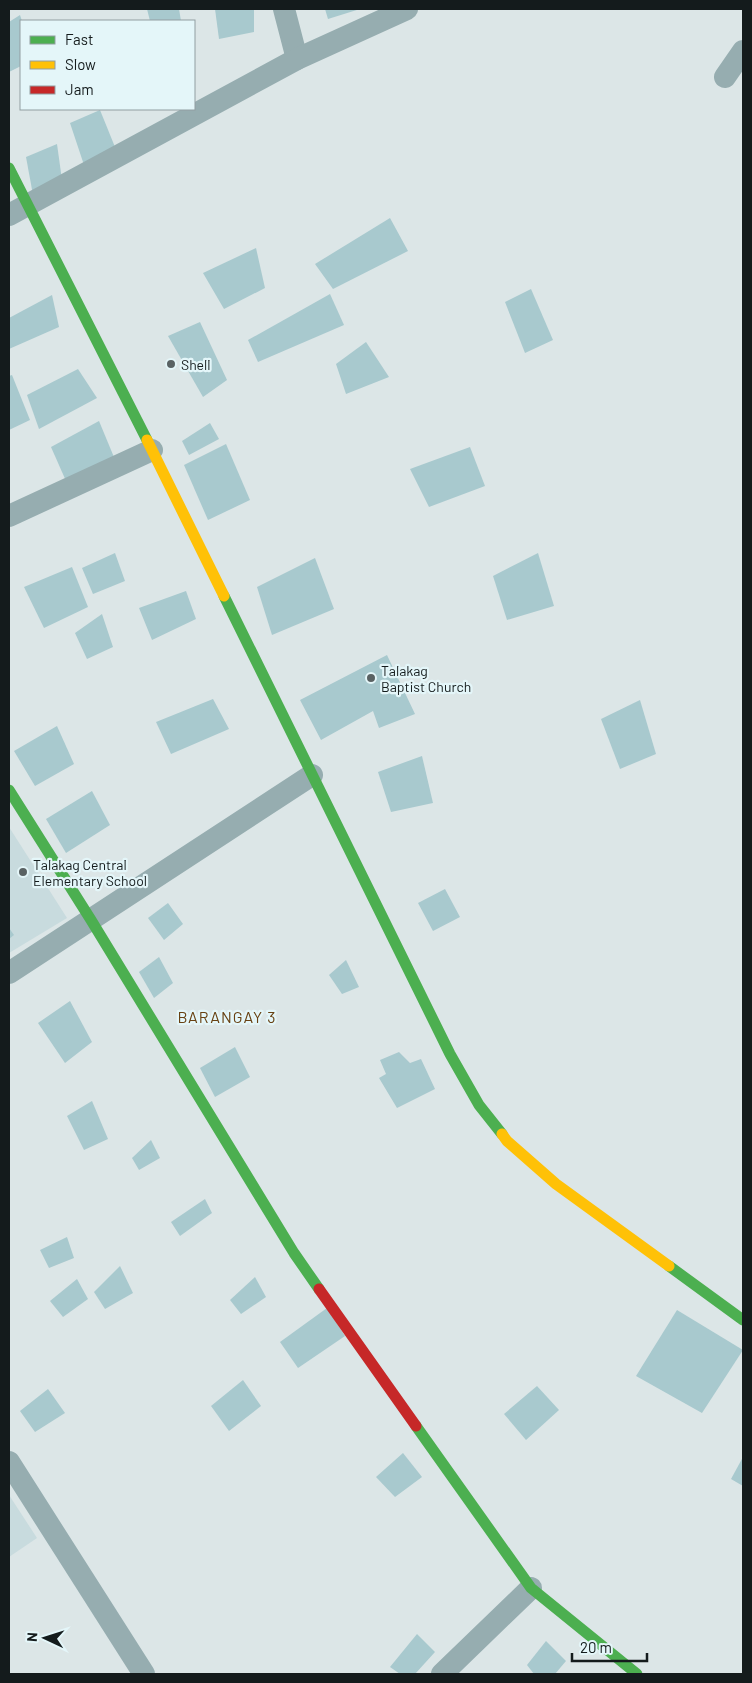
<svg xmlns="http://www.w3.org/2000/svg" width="752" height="1683" font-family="Barlow,sans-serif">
<rect width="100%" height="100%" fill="#dce6e7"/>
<g fill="#c8dbde">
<path d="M9,827L67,918L9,953Z"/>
<path d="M9,1495L37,1538L9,1557Z"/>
</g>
<g fill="#a8c9ce">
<path d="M147,9H179L181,21H150Z"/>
<path d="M215,9H254V32L219,39Z"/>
<path d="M325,9H360L328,19Z"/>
<path d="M20,15L22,21L21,66L9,72V22Z"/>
<path d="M100,110L117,152L84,165L70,123Z"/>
<path d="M57,144L62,180L33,195L26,157Z"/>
<path d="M390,218L408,251L333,289L315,264Z"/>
<path d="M256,248L265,288L224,309L203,273Z"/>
<path d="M531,289L553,340L525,353L505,302Z"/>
<path d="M330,294L344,325L258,362L248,340Z"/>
<path d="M52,295L59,327L9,349V318Z"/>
<path d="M200,322L227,380L203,397L168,336Z"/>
<path d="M366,342L389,377L346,394L336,364Z"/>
<path d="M78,369L97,398L39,429L27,395Z"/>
<path d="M12,375L30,420L9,430V376Z"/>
<path d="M99,421L116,462L66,481L51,447Z"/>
<path d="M210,423L219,439L189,455L182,441Z"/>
<path d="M226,444L250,500L208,520L184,465Z"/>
<path d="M470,447L485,486L429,507L410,469Z"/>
<path d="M115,553L125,581L93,594L82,568Z"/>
<path d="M538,553L554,606L507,620L493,576Z"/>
<path d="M315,558L334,609L272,635L257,587Z"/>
<path d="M72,567L88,607L44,628L24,587Z"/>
<path d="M186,591L196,619L152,640L139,608Z"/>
<path d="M102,614L113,647L87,659L75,633Z"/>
<path d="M387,655L415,714L379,728L373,711L321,740L300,700Z"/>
<path d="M213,699L229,729L171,754L156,722Z"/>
<path d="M640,700L656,754L620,769L601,719Z"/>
<path d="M57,726L74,764L35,786L14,751Z"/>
<path d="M422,756L433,803L391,812L378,772Z"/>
<path d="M92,791L110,825L66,853L46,819Z"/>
<path d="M445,889L460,917L433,931L418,903Z"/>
<path d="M168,903L183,924L164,940L148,918Z"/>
<path d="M9,928L14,935L9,939Z"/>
<path d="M159,957L173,983L154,998L139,972Z"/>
<path d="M346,960L359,987L342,994L329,975Z"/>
<path d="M70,1001L92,1042L65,1063L38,1023Z"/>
<path d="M235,1047L250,1077L215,1097L200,1068Z"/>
<path d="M399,1052L410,1063L421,1059L435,1089L397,1108L379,1078L386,1074L380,1060Z"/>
<path d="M92,1101L108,1139L84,1150L67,1116Z"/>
<path d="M151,1140L160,1158L139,1170L132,1158Z"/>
<path d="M205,1199L212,1213L180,1236L171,1222Z"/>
<path d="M67,1237L74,1258L49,1268L40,1250Z"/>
<path d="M120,1266L133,1293L105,1309L94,1292Z"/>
<path d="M255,1277L266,1297L241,1314L230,1300Z"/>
<path d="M77,1279L88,1299L63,1317L50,1301Z"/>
<path d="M327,1308L345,1336L298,1368L280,1342Z"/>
<path d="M677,1310L743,1350L702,1413L636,1376Z"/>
<path d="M243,1380L261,1406L229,1431L211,1406Z"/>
<path d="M537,1386L559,1410L526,1440L504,1414Z"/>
<path d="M48,1389L65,1413L35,1432L20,1411Z"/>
<path d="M403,1453L422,1477L395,1497L376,1477Z"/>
<path d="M743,1457V1486L731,1479Z"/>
<path d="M417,1634L435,1652L415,1674H400L390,1667Z"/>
<path d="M546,1641L566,1661L555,1674H534L527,1665Z"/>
</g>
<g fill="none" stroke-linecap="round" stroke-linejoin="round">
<g stroke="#96adb0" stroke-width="22">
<path d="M284,9L297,59"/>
<path d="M725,77L743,51"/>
<path d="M9,215L297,59L407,9"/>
<path d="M9,516L152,450"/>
<path d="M9,973L312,775"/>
<path d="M9,1462L144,1674"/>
<path d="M442,1674L531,1588"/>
</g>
<g stroke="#4caf50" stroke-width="11">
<path d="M9,168L147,440"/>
<path d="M224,596L450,1054L479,1105L502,1134"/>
<path d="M9,790L91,920L294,1253L319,1289"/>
<path d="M669,1266L743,1320"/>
<path d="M416,1426L531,1588L637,1674"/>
</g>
<g stroke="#ffc107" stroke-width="11">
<path d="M147,440L224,596"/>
<path d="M502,1134L507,1141L556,1184L669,1266"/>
</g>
<path stroke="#c62828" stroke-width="11" d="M319,1289L416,1426"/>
</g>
<g fill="#5a6263" stroke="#e4f6f9" stroke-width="2">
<circle cx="171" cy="364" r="5"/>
<circle cx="371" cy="678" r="5"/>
<circle cx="23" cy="872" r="5"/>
</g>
<g text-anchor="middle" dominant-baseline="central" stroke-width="4.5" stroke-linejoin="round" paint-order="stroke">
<g font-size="14" fill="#141b1c" stroke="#e4f6f9" text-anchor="start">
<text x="181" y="364">Shell</text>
<text x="381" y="670">Talakag<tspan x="381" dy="16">Baptist Church</tspan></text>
<text x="33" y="864">Talakag Central<tspan x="33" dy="16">Elementary School</tspan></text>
</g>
<g font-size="16" letter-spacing="1" fill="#684112" stroke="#e4f6f9">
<text x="227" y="1016">BARANGAY 3</text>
</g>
</g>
<rect width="752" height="1683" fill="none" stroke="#141b1c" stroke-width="20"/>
<rect x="20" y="20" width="175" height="90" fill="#e4f6f9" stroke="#919ea1"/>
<rect x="30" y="36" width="25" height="8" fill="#4caf50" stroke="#919ea1"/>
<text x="65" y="45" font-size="15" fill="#141b1c">Fast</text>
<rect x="30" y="61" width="25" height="8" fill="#ffc107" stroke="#919ea1"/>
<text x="65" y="70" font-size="15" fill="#141b1c">Slow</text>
<rect x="30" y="86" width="25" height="8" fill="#c62828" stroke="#919ea1"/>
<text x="65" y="95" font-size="15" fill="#141b1c">Jam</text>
<g transform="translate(45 1638) rotate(274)" stroke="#e4f6f9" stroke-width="4" paint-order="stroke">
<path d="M0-4L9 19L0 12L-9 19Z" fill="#141b1c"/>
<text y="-8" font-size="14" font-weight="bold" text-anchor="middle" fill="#141b1c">N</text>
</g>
<path d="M572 1653v8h75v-8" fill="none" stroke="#141b1c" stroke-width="2.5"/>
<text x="580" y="1653" font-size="15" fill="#141b1c" stroke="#e4f6f9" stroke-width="4" paint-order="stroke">20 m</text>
</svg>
